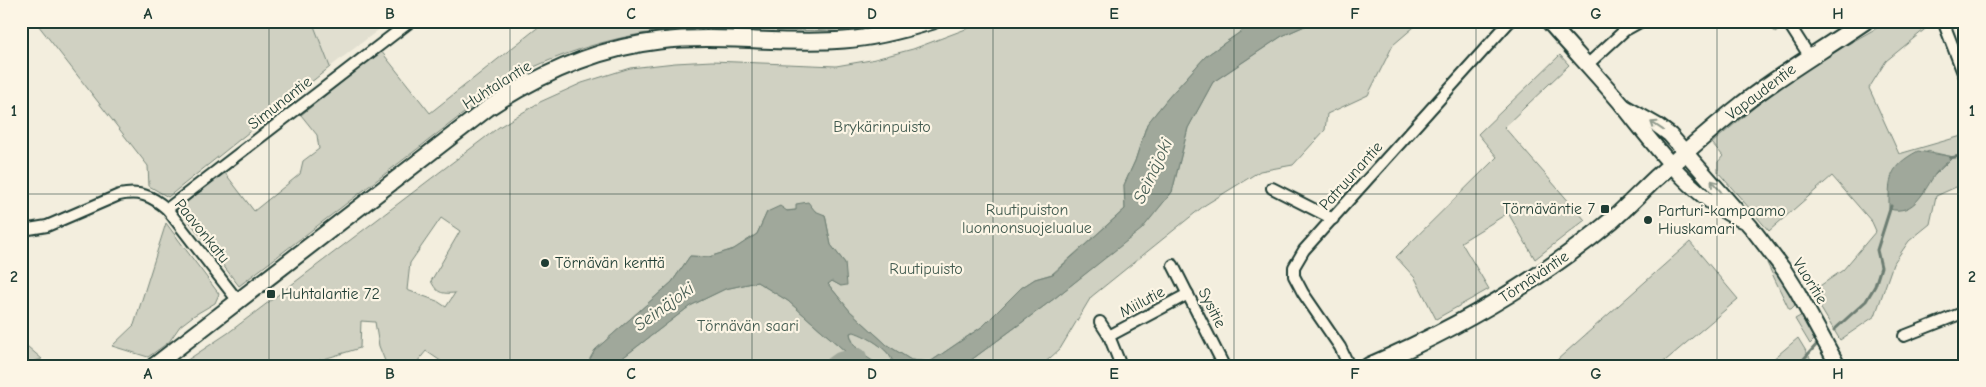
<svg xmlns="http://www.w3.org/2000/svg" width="1986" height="387" font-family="'Comic Neue',sans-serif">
<rect width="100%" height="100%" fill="#f3eede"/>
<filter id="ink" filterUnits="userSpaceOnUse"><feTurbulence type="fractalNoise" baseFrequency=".02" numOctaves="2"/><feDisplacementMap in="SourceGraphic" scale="10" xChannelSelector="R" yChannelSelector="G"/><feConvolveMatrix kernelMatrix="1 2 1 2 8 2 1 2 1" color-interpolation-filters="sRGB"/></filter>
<g filter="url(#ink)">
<path fill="#e1dfd0" d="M312,21H390L330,67Z"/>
<g fill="#d0d1c2" stroke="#78877b" fill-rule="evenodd">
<path d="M35,21H312L330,67L168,197L149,186L148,166Z"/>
<path d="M546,21H892C823,40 754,24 684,29C633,32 581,46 534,67C520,74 507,82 494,90L239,286L179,208L225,173L254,211L300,174L303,161L319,149L317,135L301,115L381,51L430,113Z"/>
<path d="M987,21H1256L1206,56L1168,98L1147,124L1135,161L1124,185L1125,209L1052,274L1035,279L1021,288L983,326L930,362L911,360L887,345L850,311L828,284L832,281L841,286L845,263L831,245L825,215L797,210L767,212L757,234L734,249L709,257L690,256L672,282L595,350L586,366H448L426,351L414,366H387L379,346L375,322L361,321L360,348L301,366L180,365L228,333L499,127L540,102L582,83L630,68L675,63L712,61L836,66L871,60L913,49ZM441,218L460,231L431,281C437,293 441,294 455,293L446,307L437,301L407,290L410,263Z"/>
<path d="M1316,21H1421L1393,45L1368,95L1327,114L1325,130L1293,165L1260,171L1205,205L1091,297L1060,349L1041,366H963L1055,298L1142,228L1172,192L1188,128L1213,82L1282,36Z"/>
<path d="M1767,21H1784L1786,25L1775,33Z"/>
<path d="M1889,21H1935L1886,61L1869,88L1899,154L1965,135V183L1936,196L1930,224L1909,241L1893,264L1875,316L1840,340L1811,292L1843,270L1876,231L1872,222L1832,176L1769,231L1718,172V162L1723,156L1712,143L1762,101L1815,63ZM1927,151L1953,157L1935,175Z"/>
<path d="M1560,55L1569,65L1504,127L1585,220L1535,259L1508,213L1461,242L1489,289L1436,319L1415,278L1396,257L1497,157L1478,134Z"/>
<path d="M166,223L219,294L215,303L193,316L180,326L169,342L148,357L112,346L134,325Z"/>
<path d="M1690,242L1738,299L1659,366H1558L1557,360Z"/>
<path d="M1768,260L1796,302V304L1791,309H1789L1767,263Z"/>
<path d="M757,282L788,301L846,352L843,360L846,366H616L621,359L690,306L725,289Z"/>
<path d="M1802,315L1817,337L1810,344L1795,319Z"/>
<path d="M854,331C868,337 888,348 893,362L891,366C873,366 853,351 850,333Z"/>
<path d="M1798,338L1815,366H1765Z"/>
<path d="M21,341L42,359L21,365Z"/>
</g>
<g fill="#a0a89b" stroke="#6c7d72">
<path d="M1256,21H1316L1282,36L1213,82L1188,128L1172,192L1142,229L1055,298L963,366H891L893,362C888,348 868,337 854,332L850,333C852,349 868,359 882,366H846L843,361L846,352L788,301L757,282L725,289L690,306L621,359L616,366H586L595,350L672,282L690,256L709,257L734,249L757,234L767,212L780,206L787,211L796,210V204L808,202L815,211L825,215L831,245L845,263L847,285L841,286L832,281L828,284L850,311L887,345L911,360L930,362L983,326L1021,288L1035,279L1053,274L1125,209L1124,185L1135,161L1147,124L1168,98L1206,56Z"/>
<path d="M1918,151L1954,157C1947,162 1941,167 1936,173C1924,190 1915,216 1889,209C1889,178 1888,167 1918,151Z"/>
</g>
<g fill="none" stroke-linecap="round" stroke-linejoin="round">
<g stroke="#6c7d72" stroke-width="3">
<path d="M1950,158L1965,155"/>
<path d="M1834,330L1866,301L1875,286L1881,267L1877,250L1891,206"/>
<path d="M1799,366L1802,361L1818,343"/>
</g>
<path stroke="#a0a89b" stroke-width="18" d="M833,366L840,361L858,357"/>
<defs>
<g id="minor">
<path d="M1787,21L1810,57"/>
<path d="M1943,21L1963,73H1965"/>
<path d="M1587,65L1624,31L1642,21"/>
<path d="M1272,188L1333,219"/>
<path d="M167,209L411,21"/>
<path d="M21,224L29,229L47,226L119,195C139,191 151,195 167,209L238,301"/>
<path d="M1173,265L1224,366"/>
<path d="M1100,322L1109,336L1121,366"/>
<path d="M1109,336L1188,294"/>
<path d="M1904,336L1965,312"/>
<path d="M1349,366L1340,347L1303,293L1294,276V267L1304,250L1510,21"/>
</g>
<g id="tertiary">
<path d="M1548,21C1573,50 1600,78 1624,107C1656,147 1694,200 1742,220"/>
<path d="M1623,106L1658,126L1670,135L1751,227L1784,270L1796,289L1838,366"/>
</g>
<path id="secondary" d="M154,366L488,108C540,74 597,48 659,41C721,34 783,45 844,40C875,38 904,30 933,21"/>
<path id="primary" d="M1369,366C1456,329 1539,281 1612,220C1627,207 1641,192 1656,178C1683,154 1711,129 1739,107C1779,75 1823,50 1865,21"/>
</defs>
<use href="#minor" stroke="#1f3d34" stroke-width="14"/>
<use href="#tertiary" stroke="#1f3d34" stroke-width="18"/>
<use href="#secondary" stroke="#1f3d34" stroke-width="19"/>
<use href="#primary" stroke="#1f3d34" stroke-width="20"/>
<use href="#minor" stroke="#fcf5e5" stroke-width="10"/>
<use href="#tertiary" stroke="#fcf5e5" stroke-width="14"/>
<use href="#secondary" stroke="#fcf5e5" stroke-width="15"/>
<use href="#primary" stroke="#fcf5e5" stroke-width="16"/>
</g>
<defs><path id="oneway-shaft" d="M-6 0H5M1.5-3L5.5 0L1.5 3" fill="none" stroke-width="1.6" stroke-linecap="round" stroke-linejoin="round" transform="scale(1.25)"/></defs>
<g stroke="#8e998c">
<use href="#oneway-shaft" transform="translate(1657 126) rotate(-146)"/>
<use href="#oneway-shaft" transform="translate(1716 186) rotate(-131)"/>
</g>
</g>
<path fill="none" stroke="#1f3d34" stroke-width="1" stroke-opacity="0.55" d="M269,21V366M510,21V366M752,21V366M993,21V366M1234,21V366M1476,21V366M1717,21V366M21,194H1965"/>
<g fill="#1f3d34" stroke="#fcf5e5" stroke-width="2">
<rect x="1600" y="204" width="10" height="10" rx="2.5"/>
<circle cx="1648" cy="220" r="5"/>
<circle cx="545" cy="263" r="5"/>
<rect x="266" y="289" width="10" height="10" rx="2.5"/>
</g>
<g text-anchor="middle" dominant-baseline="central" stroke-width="4.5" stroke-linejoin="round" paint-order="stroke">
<g font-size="16" fill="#1f3d34" stroke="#fcf5e5">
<text transform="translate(497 85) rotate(-32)">Huhtalantie</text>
<text transform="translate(1761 92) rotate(-37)">Vapaudentie</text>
<text transform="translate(280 103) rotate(-38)">Simunantie</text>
<text transform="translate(1351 176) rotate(-48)">Patruunantie</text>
<text transform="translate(202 231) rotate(51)">Paavonkatu</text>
<text transform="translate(1534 277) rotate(-34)">Törnäväntie</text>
<text transform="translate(1810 281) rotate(58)">Vuoritie</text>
<text transform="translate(1142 302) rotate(-28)">Miilutie</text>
<text transform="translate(1212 308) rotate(63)">Sysitie</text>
</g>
<g font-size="16" fill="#425b50" stroke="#fcf5e5">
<text x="882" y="127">Brykärinpuisto</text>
<text x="1027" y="210">Ruutipuiston<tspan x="1027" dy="18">luonnonsuojelualue</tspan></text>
<text x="926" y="269">Ruutipuisto</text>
<text x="748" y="326">Törnävän saari</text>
</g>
<g font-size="16" fill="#1f3d34" stroke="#fcf5e5" text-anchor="start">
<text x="1595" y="209" text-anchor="end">Törnäväntie 7</text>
<text x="1658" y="211">Parturi-kampaamo<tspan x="1658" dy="18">Hiuskamari</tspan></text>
<text x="555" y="263">Törnävän kenttä</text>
<text x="281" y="294">Huhtalantie 72</text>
</g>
<g font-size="18" font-style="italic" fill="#465d53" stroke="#fcf5e5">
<text transform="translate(1153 171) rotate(-65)">Seinäjoki</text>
<text transform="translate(664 307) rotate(-36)">Seinäjoki</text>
</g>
</g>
<rect width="1986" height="387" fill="none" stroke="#fcf5e5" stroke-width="55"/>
<rect x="28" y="28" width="1930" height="332" fill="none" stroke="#1f3d34" stroke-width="2"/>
<g font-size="16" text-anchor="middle" font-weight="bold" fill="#1f3d34">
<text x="148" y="19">A</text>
<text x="390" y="19">B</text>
<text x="631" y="19">C</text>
<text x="872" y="19">D</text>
<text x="1114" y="19">E</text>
<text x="1355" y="19">F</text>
<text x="1596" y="19">G</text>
<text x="1838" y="19">H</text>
<text x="14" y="116">1</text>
<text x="1972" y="116">1</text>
<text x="14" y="282">2</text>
<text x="1972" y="282">2</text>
<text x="148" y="379">A</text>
<text x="390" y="379">B</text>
<text x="631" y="379">C</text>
<text x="872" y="379">D</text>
<text x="1114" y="379">E</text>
<text x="1355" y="379">F</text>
<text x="1596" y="379">G</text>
<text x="1838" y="379">H</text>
</g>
</svg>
